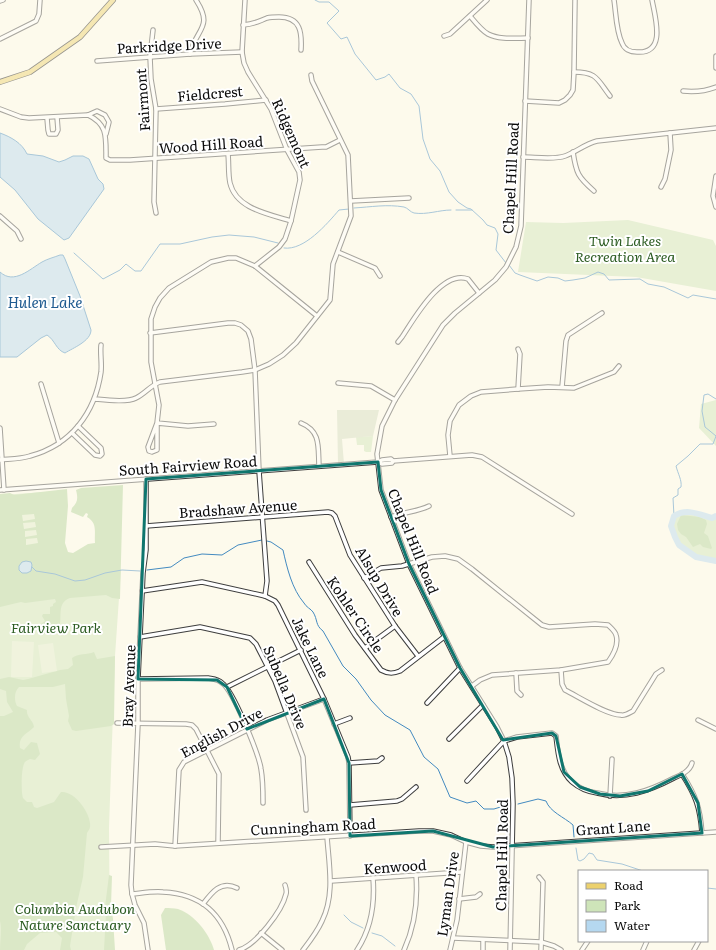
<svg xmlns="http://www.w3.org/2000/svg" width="716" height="950" font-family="Literata,serif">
<rect width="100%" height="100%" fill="#fdfaec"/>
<g fill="#cee4b9">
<path d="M628,220L713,240L716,246V291L636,277L518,272L526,222L563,223Z"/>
<path d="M716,400V446L699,428L701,404Z"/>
<path d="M373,436L371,452H366L364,451V445H357L356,437Z"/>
<path d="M60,491L63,571L121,569L115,656L109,828L110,950H0V495Z"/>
<path d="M682,511L693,513L712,518L716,516V561L696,557L679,545L675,537L671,526L674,516Z"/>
</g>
<g fill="#b2d39a">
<path d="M123,485L120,599L112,598L106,595L70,598C56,603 63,617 59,628L47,632L43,635L39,633L38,630L41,624L45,621L42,616L43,614H50V607L53,606V604L56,602L55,599L25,603L21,602L0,607V494L10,493L14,495L67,489L68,506L65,543L68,552L73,553L88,544L95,543C94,533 98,523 87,517L88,514L86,513L83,517L71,512L72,508C78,502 78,498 76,490L81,488Z"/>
<path d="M681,515L700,517L706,520L707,524L704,533L708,536L712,548L711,549L703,547L700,544L693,547L686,537L681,534L678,530L677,524Z"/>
<path d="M94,652L97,659L115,656L114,724L111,726L76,731L72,730L68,721L69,716L66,699L65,684L53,687H19C14,692 14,700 17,706L27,710C26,717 33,720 34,727C27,734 18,736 20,748L24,750L31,742L37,743L40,754L35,760L30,759C28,760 26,761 25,762C21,767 21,792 23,798L27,802H32L34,807L37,808L54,802L61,792C74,790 92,814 90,827C90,829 88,831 87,833L83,877L76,908L70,946L71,950H60L62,938L56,932L40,933L27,944L24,950H0C0,941 2,929 0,921V716H4L13,712L7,702L6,691L0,689V679L9,677L23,680L28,679L60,670L68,669L73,665L72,658C78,653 87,655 94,652Z"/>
<path d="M109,875L112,876L111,906L113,919L115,950H104L106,913L105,907Z"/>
<path d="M165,908C169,908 174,908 178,909C195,915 209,933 214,950H166L161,915Z"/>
</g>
<path fill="#d2dcbf" d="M337,410H379L373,436L342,439L344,464H338Z"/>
<g fill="#dfecca">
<path d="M34,514L35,519L23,521L22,515Z"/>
<path d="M35,522L36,527L24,529L23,523Z"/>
<path d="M36,530L37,535L25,537V531Z"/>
<path d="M37,538L38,543L26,545V539Z"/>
<path d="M12,641L34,642L32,677H11Z"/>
<path d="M53,643L57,671L42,673L38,645Z"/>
</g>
<g fill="#b5d8f0" stroke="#438ac0">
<path d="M0,133C11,137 22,143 27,154L43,156L59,162L65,160L73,156H83L89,159L98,179L103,184L104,189L69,238L64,240L38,219L15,190L0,177Z"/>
<path d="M60,255H63L65,259L80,296L91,330C91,341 73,348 65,353C56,350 55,340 47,335L41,338L17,357H0V272C14,285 30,269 42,262C47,259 55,257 60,255Z"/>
<path d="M26,561L31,562L32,565L31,571L27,573H22L19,570V566L22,562Z"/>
</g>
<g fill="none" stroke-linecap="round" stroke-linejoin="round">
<g stroke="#438ac0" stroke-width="1">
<path d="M315,0L319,2H329L339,11L327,23L341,39L347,37L355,54L376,80L385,77L389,74L400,88L411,94L419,106L423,139L430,159L440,171L449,192L458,202L467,208L471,209L483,220L487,225L495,228L498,234L496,250L506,263"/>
<path d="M354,208C371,207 387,204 404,207C408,208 410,212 414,213C427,215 439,210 451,210"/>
<path d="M456,210H472"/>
<path d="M284,248C304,251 327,224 339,210L349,209"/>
<path d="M74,253L103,279L120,270L126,264L135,271H141L160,244H180L212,237L229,235L254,237L278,243"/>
<path d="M509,265L515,273L520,275L537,281L548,277L558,278L565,281L573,280L585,278L598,272L604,274L609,280L640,279L648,284L664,287L688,298L693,295L716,299"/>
<path d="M674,516L673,498L678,495V489L681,487C682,480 678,474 676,466L688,456L700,444H713L716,436L705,427L702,411L704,395L708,394L716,399"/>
<path d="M267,541L271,542L283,550C287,568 292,589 304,603C306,607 311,609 313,612C318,620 315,625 323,631L343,666L356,679L371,700L385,715L410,730L424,757L438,769L450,797L467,803L476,801L484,809H494L507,805"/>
<path d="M32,567L36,571L55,574L75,581L85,580L105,573L122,570L140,571"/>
<path d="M147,570L171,567L184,558L202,554L222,555L238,545L262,540"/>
<path d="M518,804L538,799L546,801C550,812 564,817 573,825L574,837"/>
<path d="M576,848L578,860L580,861L584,859L589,853L593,854L597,860L622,864L643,871"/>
<path d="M707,888L716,889"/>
<path d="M344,915L351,922L363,928"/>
<path d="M372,933L382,936L395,946"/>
</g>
<path stroke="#b5d8f0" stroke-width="6" d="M716,516L712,518C698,514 687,508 674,516L671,526L675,537L679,545L696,557L716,561"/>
<defs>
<g id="minor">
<path d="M245,0L242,52L244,63L248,72L271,109L287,150L299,172L300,180L291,221L285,239L279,247L255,266"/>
<path d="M614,0C616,13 616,31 622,43C624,49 630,52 637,52C667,54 655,17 652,0"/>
<path d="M0,1L3,0"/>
<path d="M470,16C475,22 481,30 488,34C499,40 516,38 528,38"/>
<path d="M243,25C255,24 257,22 267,18C271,17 275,17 279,17C301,17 302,33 301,50"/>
<path d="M153,30L150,57L151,79L156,109L154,202L156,213"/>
<path d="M444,36L450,34L487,0"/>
<path d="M0,39L36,21L39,14L40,0"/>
<path d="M190,54C196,28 214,28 196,0"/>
<path d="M716,56V68"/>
<path d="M97,61L190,54L242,52"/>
<path d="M574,72C597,72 597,79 610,96"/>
<path d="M683,91C694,92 706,91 716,87"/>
<path d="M525,101L559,103L565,100L570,95L573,90L574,72L575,0"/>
<path d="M0,109L21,117L29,118L88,115C107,124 106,136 106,156V158L110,160H130L322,147H326L340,140"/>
<path d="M156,109L225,104L266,100"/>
<path d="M88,115L97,111L105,115L109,122L106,134"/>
<path d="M47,118L48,130L49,134H56L58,130L57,117"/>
<path d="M573,152C576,173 578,177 594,191"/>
<path d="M228,154C229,163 228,174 230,183C236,209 269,214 291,221"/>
<path d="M523,157C535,157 554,160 565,156C576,152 585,144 597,141L716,128"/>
<path d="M716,176L713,196L716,207"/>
<path d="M661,187L665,179L671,150L670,133"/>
<path d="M351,201L409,198"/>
<path d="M0,216L17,231L21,239"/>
<path d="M338,252L375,268L380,276"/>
<path d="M150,333L228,323H235L241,325L248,331L251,339L255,370L259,471L267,581L265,596"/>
<path d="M398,342L402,337C414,319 442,269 468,279L479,293"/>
<path d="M518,349L520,354L518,389"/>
<path d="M338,383L371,386L395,400"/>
<path d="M41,384L59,443"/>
<path d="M562,387L566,341L568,335L602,313"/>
<path d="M95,399C105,400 127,403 136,398C145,394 151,385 160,382L242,372L255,370L269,364L283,355L296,343L330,300L333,264L351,216L348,155L312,81L311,75"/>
<path d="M301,423C321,431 318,447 319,466"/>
<path d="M214,424L188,426L157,423L148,447L149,451L152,452L157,450V423L159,405L151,362V319L155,307L160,298L169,288L211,262L228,258H236L255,266L317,316"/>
<path d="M0,428L4,490"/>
<path d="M72,433L95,455L100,456L102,454L101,448L78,426"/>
<path d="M450,456L448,435L450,421L459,405L471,396L481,392L518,389L548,387L574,388L614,372L619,366"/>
<path d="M0,460C10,459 21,459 30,456C71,445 95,413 101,372C102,363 100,354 101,345"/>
<path d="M378,462L382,460L391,459L393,461L472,455L482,457L572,514"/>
<path d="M146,479V550L143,573L138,679V724L131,885L132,894L135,905L144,923L148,950"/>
<path d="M0,490L378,462L382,464L392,463L393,461"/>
<path d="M391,517C403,512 417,512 429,506"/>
<path d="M146,526L328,512L332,513L335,516L350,555L395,626L418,656"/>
<path d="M309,562L355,635L381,670C388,674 393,674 400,671L444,637"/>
<path d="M364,578L381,568L402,566L432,557L445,556L458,559L472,569L542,625L549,627L595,624L608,625C611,628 615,631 616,635C619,644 613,655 608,662L561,670L492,675L480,680L472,686"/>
<path d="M142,591L202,582L265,596L275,601L278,605L324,699L348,757L349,763L350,836"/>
<path d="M140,637L200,627L250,638L256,644L275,681L303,757L306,810"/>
<path d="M365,648L395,626"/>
<path d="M561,670L562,684L565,690C579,697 607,715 621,715C625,716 629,713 633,711L656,674L662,670"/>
<path d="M516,673L517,691L521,695"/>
<path d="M138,679L208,678C213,679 218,679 222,683C233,690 259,755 261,769C263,780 263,792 263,803"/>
<path d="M227,687L301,650"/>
<path d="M427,703L460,668"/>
<path d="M698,720L716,729"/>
<path d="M117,723L186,724L192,725L196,729L219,774L218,843"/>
<path d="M334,724L350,718"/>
<path d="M449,739L483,705"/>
<path d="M349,763L378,761L382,758"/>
<path d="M682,774C696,796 700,807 702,833"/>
<path d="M467,781L504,741L517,737L552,733L556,736C558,753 559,770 572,782C579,788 589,792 597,793C625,800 649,791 674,778C681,775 690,771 692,763"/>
<path d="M610,796L612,759"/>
<path d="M350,805L397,801L402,799L416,787"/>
<path d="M175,846L179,770L184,762L267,720L324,699"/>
<path d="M101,847L155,844L175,846L419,831H433L451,835L466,842L481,846L493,847L716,832"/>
<path d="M539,877L543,882L541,950"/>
<path d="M331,881L462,872"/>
<path d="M132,894C142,893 153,891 163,892C201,894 223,913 232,950"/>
<path d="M459,899L476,897L480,894"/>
<path d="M203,904C212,892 221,880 237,888"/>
<path d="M261,933L282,950"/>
<path d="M453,938L541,942L554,946L561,950"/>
<path d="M239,950C256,945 282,911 286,894C287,891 286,888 285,885"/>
<path d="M303,950C310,941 317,932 322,921C335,895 329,865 327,837"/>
<path d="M357,950C371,929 375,903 373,878"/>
<path d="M404,950C415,926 418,901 416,875"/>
<path d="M450,950L457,920L466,842"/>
<path d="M483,950V940"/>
<path d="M510,950L513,804L512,778L509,757L504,741L497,727L460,668L409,564L381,490L377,454L382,426L395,400L443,325L455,313L495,280L506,267L516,247L521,226L529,0"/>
<path d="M582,950L588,941"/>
<path d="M643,950L647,941"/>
<path d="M694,950L699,941"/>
</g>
<path id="major" d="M0,82L30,72L80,37L113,0"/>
</defs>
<use href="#minor" stroke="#3e3e3e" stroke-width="5.5"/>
<use href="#major" stroke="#1c1c1c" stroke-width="6"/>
<use href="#minor" stroke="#fff" stroke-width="3.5"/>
<use href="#major" stroke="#ecd16d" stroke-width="4.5"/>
</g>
<path d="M0 0H716V950H0ZM378,462L381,490L409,564L460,668L503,740L552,733L556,736L564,772L580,787L600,794L620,796L648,791L682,774L698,803L702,833L493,847L433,831L350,836L349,763L324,699L247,729L227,687L217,680L138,679L146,479Z" fill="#fdfaec" fill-opacity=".55" fill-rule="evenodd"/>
<path fill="none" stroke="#0f766e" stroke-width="3" stroke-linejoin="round" d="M378,462L381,490L409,564L460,668L503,740L552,733L556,736L564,772L580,787L600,794L620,796L648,791L682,774L698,803L702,833L493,847L433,831L350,836L349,763L324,699L247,729L227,687L217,680L138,679L146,479Z"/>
<g text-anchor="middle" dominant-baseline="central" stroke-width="4" stroke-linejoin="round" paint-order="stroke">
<g font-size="14" fill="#0b0b0b" stroke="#fff">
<text transform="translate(169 45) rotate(-3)">Parkridge Drive</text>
<text transform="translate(210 93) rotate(-5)">Fieldcrest</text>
<text transform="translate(142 100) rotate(-94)">Fairmont</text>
<text transform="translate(292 133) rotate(66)">Ridgemont</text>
<text transform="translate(211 144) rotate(-4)">Wood Hill Road</text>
<text transform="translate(510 178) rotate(-87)">Chapel Hill Road</text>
<text transform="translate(188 465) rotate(-4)">South Fairview Road</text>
<text transform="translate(238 508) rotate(-4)">Bradshaw Avenue</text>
<text transform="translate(414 541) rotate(68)">Chapel Hill Road</text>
<text transform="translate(380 581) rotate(59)">Alsup Drive</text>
<text transform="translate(356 614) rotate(56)">Kohler Circle</text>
<text transform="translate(311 647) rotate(64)">Jake Lane</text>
<text transform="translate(128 686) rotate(-88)">Bray Avenue</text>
<text transform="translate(286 687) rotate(67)">Subella Drive</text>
<text transform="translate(221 732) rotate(-28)">English Drive</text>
<text transform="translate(313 826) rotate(-3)">Cunningham Road</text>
<text transform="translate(613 827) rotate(-4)">Grant Lane</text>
<text transform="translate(501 855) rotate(-89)">Chapel Hill Road</text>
<text transform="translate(395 866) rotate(-4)">Kenwood</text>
<text transform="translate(447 894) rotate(-82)">Lyman Drive</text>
</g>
<g font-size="14" font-style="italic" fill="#2c5c22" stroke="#fff">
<text x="625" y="240">Twin Lakes<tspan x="625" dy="16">Recreation Area</tspan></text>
<text x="56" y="627">Fairview Park</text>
<text x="75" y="908">Columbia Audubon<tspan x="75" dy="16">Nature Sanctuary</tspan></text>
</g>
<g font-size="15" font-style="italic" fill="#215c91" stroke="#fff">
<text x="45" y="301">Hulen Lake</text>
</g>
</g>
<rect x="578" y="870" width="130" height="72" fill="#ffffff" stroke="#9d9d9d"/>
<rect x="586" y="883" width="20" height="6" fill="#ecd16d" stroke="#9d9d9d"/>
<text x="614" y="890" font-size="12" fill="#0b0b0b">Road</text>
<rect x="586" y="900" width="20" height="12" fill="#cee4b9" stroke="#9d9d9d"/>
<text x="614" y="910" font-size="12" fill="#0b0b0b">Park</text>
<rect x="586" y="920" width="20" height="12" fill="#b5d8f0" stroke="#9d9d9d"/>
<text x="614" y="930" font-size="12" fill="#0b0b0b">Water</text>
</svg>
